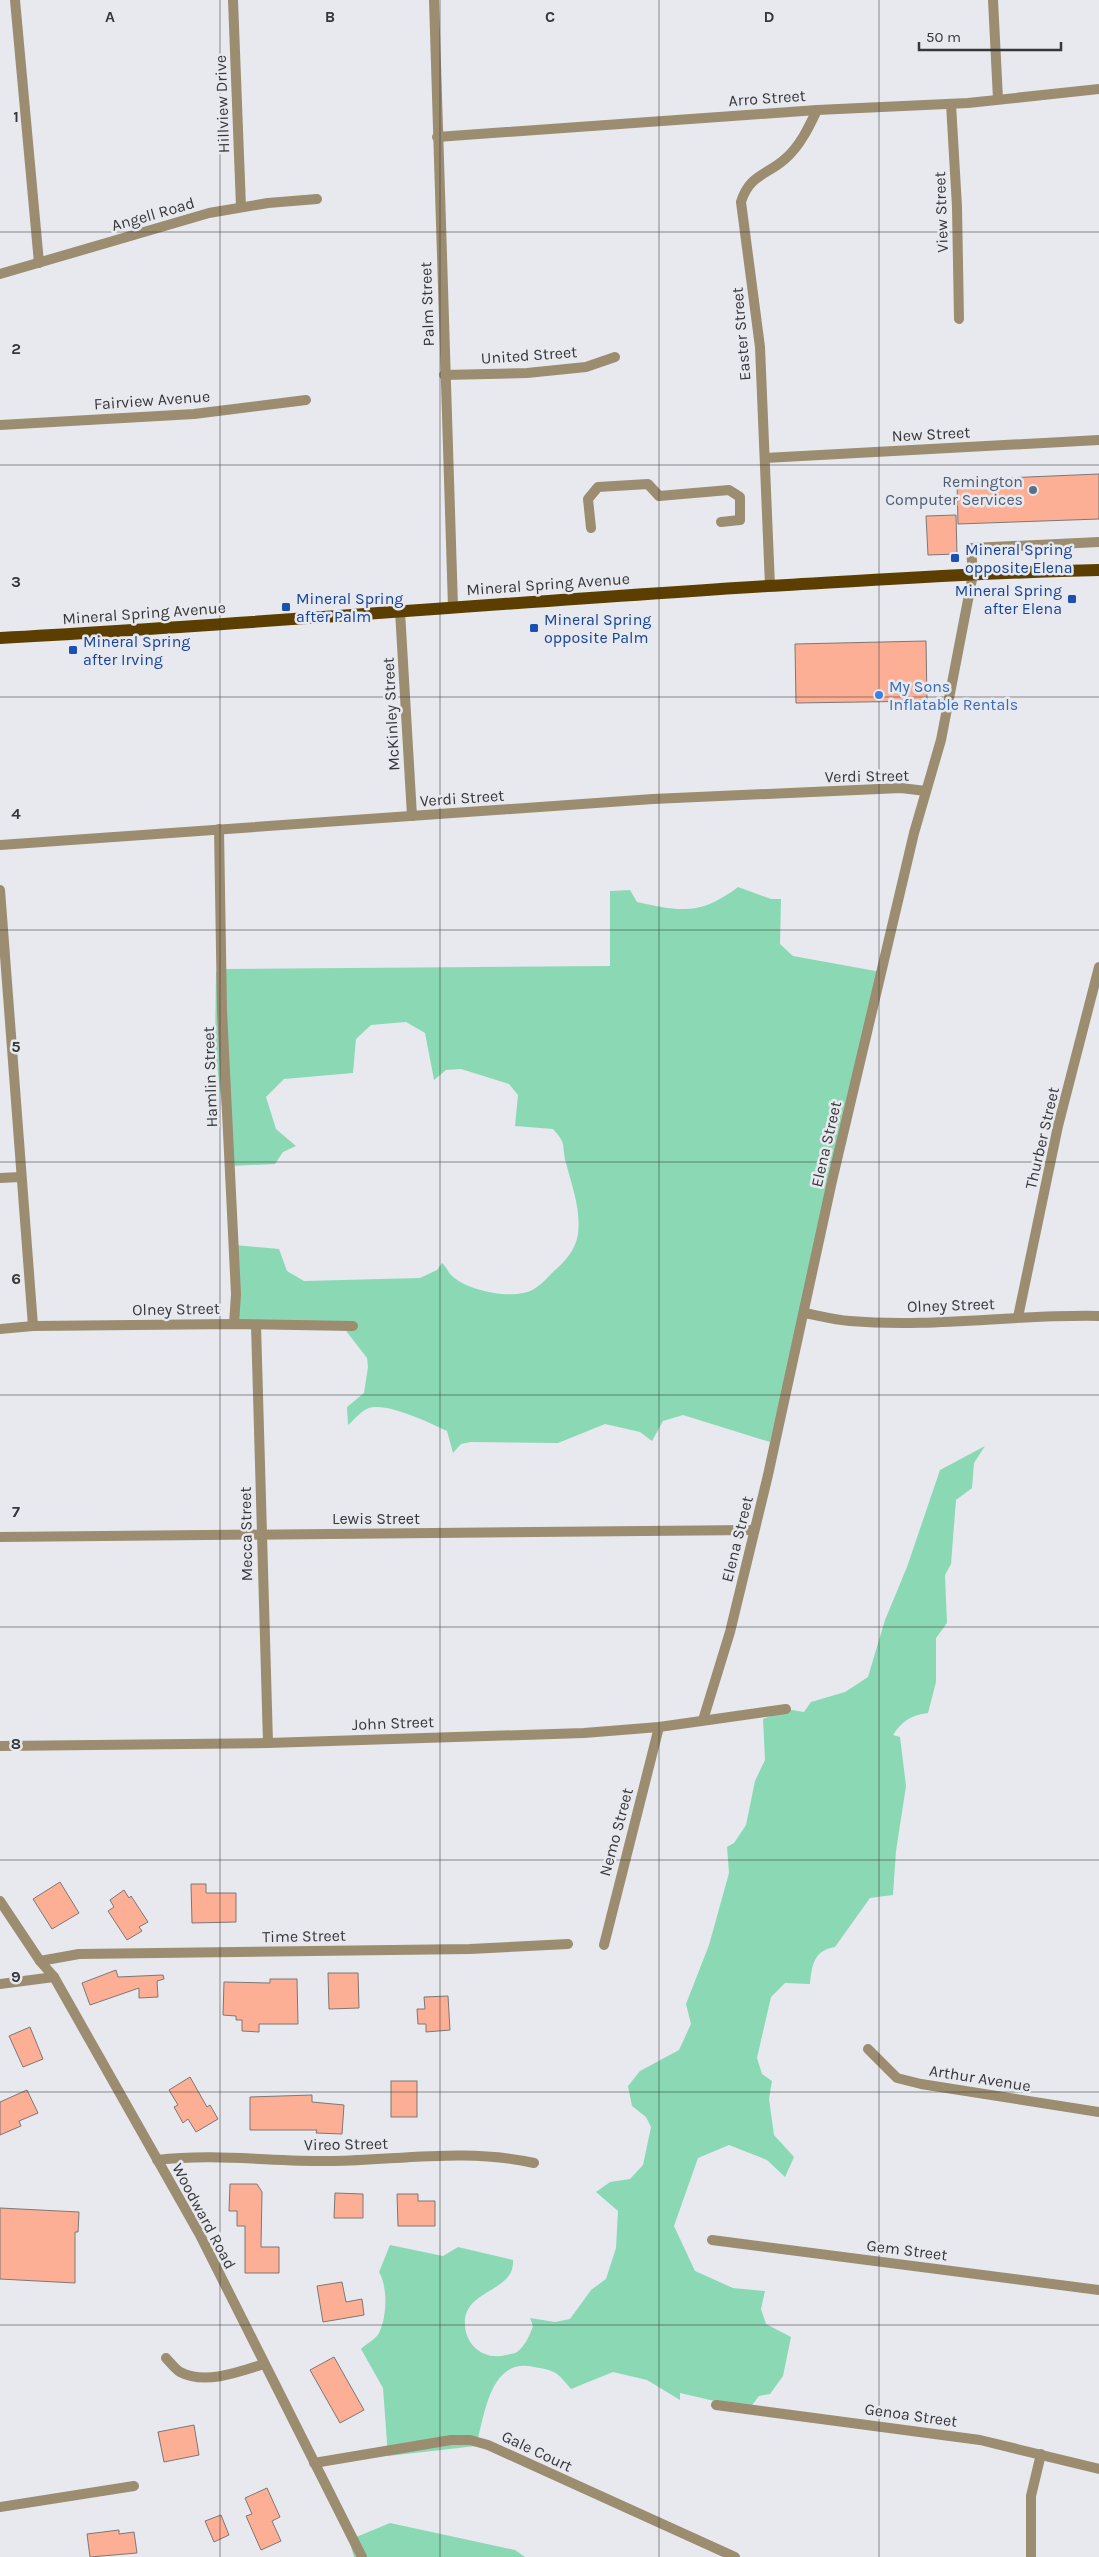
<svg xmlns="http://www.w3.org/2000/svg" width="1099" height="2557" font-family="Karla,sans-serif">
<rect width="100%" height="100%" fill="#e7e9ef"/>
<g fill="#8bd9b4">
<path d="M738,887L771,899H781L780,944L793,956L881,972L770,1442L683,1415L663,1421L652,1441L640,1432L605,1424L558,1443L471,1442L461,1444L453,1453L447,1431C430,1423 387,1402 369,1408C361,1411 355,1419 348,1425L347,1407L364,1393L368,1367L367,1358L343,1327L234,1328L235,1245L279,1249L287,1271L304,1281L420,1278L437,1270L442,1263C446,1266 448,1272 451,1275C467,1291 514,1301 534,1289C541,1285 548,1277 554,1271C565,1262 576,1249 578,1234C581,1209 572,1186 566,1163C561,1144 568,1146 553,1129L515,1126L518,1095L509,1084L461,1069L446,1070L434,1080L425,1033L406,1022L371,1025L356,1039L353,1073L284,1079L266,1097L276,1129L296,1146L283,1152L275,1164L229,1166L215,1048L216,972L221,969L610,966V891L630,890L637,902C681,912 701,915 738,887Z"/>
<path d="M985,1446L974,1463L972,1488L956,1500L951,1564L945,1575L947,1623L936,1638V1682L928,1713C911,1715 902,1721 893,1735L900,1737L906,1786L896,1851L893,1895L870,1898L835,1947C814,1950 812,1965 810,1984L785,1983L771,1997L757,2058L762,2074L772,2081L769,2099L774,2135L794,2157L785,2177L767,2160L729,2145L698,2158L674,2226L695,2271L733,2288L765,2291L761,2309L766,2324L791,2337L783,2376L770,2394L759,2396L749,2409L680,2393V2400L647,2380L613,2372L571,2389C556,2371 556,2371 534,2367C490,2357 485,2414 476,2446L388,2456L383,2388L361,2349C366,2344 376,2339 379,2333C387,2317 388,2287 379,2272L390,2245L443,2256L458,2247L513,2260C515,2291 469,2289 465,2319C463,2344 483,2361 506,2355C509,2354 514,2354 517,2352C525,2346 530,2335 533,2326L530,2318L555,2322L570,2319L591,2290L606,2279L616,2248L618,2211L596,2192L610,2182L630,2179L643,2165L651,2127L646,2117L632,2106L628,2086L640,2071L679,2050L691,2024L686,2004L709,1945L729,1873L727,1847L734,1843L746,1825L755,1781L765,1760L763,1719L786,1709L804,1712L811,1702L845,1692L868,1677L885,1620L907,1567L940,1470Z"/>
<path d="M390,2523L515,2550L525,2557H354L349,2540Z"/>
</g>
<g fill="#fcaf95" stroke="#7e7775">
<path d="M1099,474V519L958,524L957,480Z"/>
<path d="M956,515L957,554L928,555L926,516Z"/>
<path d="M926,641L927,701L796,703L795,644Z"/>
<path d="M60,1882L79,1913L52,1929L33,1899Z"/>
<path d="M191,1884H206V1893H236V1922L192,1923Z"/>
<path d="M124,1890L129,1898L131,1896L148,1922L139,1927L142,1931L127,1940L108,1911L114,1907L110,1900Z"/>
<path d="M116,1970L118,1977L163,1975L164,1979L157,1981L158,1997L139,1998V1988L90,2005L82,1983Z"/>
<path d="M328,1973H358L359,2008L329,2009Z"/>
<path d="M270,1979H297L298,2024H259V2032L242,2031V2020H236V2016L223,2015L224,1982L270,1983Z"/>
<path d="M448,1996L450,2030L426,2032V2024H418L417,2009H425L424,1997Z"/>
<path d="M30,2027L43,2059L23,2067L9,2036Z"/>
<path d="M190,2077L207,2107L210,2105L218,2119L196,2132L188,2119L183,2123L174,2107L178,2105L169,2090Z"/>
<rect x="391" y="2081" width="26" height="36"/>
<path d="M27,2090L38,2113L19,2121L21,2126L0,2135V2102Z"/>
<path d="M312,2095V2102L344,2105L342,2134L316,2133L317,2130H250V2097Z"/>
<path d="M230,2184H257L262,2192L261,2247H279V2273H245V2226H237V2211H229Z"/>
<path d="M335,2193L363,2194V2218H334Z"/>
<path d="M397,2194H418V2201H435V2226H398Z"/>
<path d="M0,2208L79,2212L78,2232H75V2283L0,2279Z"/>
<path d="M342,2282L346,2302L362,2299L364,2315L323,2322L317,2286Z"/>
<path d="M334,2357L364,2410L340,2423L310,2370Z"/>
<path d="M194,2425L199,2455L164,2462L158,2432Z"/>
<path d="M267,2488L280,2517L272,2521L281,2541L261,2550L246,2516L252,2514L245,2498Z"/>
<path d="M221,2515L229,2535L214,2542L205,2521Z"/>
<path d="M119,2530V2534L134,2532L137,2553L90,2557L87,2534Z"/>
</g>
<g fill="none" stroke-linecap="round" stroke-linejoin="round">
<g stroke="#9c8c70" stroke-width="10">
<path d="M591,528L588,499L598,487L648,484L659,496L729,490L740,497V520L721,522"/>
<path d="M973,574L971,548L1099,542"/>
<path d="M166,2358C170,2362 175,2369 180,2372C205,2385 239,2372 264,2364"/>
</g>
<g stroke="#9c8c70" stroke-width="10">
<path d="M15,0L39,263"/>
<path d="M233,0L241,207"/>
<path d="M434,0L453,607"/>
<path d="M993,0L998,99"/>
<path d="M951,104L957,207L959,319"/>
<path d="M437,137L817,110L968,103L1099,89"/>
<path d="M0,274L209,213L268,203L317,199"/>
<path d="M444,375L527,373L586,367L615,357"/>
<path d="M0,425L194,414L306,400"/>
<path d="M765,458L1099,440"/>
<path d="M770,586L760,347L741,202C749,175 767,175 785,159C800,146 809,127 817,110"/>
<path d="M400,611L412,816"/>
<path d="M219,829L222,1011L236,1294L234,1324"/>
<path d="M0,845L653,799L901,788L926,791"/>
<path d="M0,890L33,1326"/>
<path d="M0,1178L21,1177"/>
<path d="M805,1313C820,1316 835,1320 850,1321C933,1328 1016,1314 1099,1316"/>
<path d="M1018,1317L1058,1126L1099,967"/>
<path d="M256,1325L268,1743"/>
<path d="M0,1329L33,1326L234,1324L353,1326"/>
<path d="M0,1537L753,1530"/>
<path d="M703,1720L730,1632L768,1475L832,1181L914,833L941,740L973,574"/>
<path d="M0,1746L268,1743L584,1733L659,1727L786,1709"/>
<path d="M604,1945L659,1727"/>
<path d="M40,1961L79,1954L470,1949L568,1944"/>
<path d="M0,1984L54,1977"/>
<path d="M868,2049L897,2078L921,2084L1099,2112"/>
<path d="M157,2160C216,2153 274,2162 333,2161C399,2160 468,2148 534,2163"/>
<path d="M712,2240L1099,2290"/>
<path d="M716,2405L980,2440L1099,2469"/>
<path d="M314,2463L451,2440H470L488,2445L735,2557"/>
<path d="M0,2507L134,2486"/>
<path d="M1031,2557V2496L1041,2454"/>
</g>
<path stroke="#9c8c70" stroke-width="10" d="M0,1901L40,1961L54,1977L200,2235L362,2557"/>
<path stroke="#5c3f00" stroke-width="12" d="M0,638C256,624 511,602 767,586C878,580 988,572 1099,570"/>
</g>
<path fill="none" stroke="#363739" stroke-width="1" stroke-opacity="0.55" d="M220,0V2557M440,0V2557M659,0V2557M879,0V2557M0,232H1099M0,465H1099M0,697H1099M0,930H1099M0,1162H1099M0,1395H1099M0,1627H1099M0,1860H1099M0,2092H1099M0,2325H1099"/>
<circle fill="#5c6f8a" stroke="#e7e9ef" stroke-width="2" cx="1033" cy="490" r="5"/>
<g fill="#1a4fb4" stroke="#e7e9ef" stroke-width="2">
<rect x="950" y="553" width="10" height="10" rx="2.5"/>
<rect x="1067" y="594" width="10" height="10" rx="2.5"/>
<rect x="281" y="602" width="10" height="10" rx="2.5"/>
<rect x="529" y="623" width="10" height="10" rx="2.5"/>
<rect x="68" y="645" width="10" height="10" rx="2.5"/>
</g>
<circle fill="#3f7fe0" stroke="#e7e9ef" stroke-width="2" cx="879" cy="695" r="5"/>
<g text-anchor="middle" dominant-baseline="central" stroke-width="5" stroke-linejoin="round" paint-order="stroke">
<g font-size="16" fill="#363739" stroke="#e7e9ef">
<text transform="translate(767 98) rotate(-4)">Arro Street</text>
<text transform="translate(222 104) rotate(-92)">Hillview Drive</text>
<text transform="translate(941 212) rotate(-92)">View Street</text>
<text transform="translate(153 214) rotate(-16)">Angell Road</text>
<text transform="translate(427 304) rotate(-92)">Palm Street</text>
<text transform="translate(741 334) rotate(-95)">Easter Street</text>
<text transform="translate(529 355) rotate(-4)">United Street</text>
<text transform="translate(152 400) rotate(-4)">Fairview Avenue</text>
<text transform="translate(931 434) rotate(-3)">New Street</text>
<text transform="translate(548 584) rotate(-4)">Mineral Spring Avenue</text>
<text transform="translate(144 613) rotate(-4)">Mineral Spring Avenue</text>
<text transform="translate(391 714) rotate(-93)">McKinley Street</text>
<text transform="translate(867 776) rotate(-1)">Verdi Street</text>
<text transform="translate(462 798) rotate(-4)">Verdi Street</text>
<text transform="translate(210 1077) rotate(-92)">Hamlin Street</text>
<text transform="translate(1042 1138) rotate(-77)">Thurber Street</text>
<text transform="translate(826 1144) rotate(-77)">Elena Street</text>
<text transform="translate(951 1305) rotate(-2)">Olney Street</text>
<text transform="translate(176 1309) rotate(-1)">Olney Street</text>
<text x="376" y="1518">Lewis Street</text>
<text transform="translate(246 1534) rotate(-91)">Mecca Street</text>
<text transform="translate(737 1539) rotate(-76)">Elena Street</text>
<text transform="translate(393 1723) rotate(-2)">John Street</text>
<text transform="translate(616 1832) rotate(-75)">Nemo Street</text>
<text transform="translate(304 1936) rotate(-1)">Time Street</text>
<text transform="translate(980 2078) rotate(9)">Arthur Avenue</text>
<text transform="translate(346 2144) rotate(-1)">Vireo Street</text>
<text transform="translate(204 2216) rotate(62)">Woodward Road</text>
<text transform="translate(907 2250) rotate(7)">Gem Street</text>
<text transform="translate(911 2415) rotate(8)">Genoa Street</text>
<text transform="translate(537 2451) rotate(25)">Gale Court</text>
</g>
<g font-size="16" fill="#4e5e75" stroke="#e7e9ef" text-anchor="end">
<text x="1023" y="481">Remington<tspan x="1023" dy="18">Computer Services</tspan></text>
</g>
<g font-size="16" fill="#164399" stroke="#e7e9ef" text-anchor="start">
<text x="965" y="549">Mineral Spring<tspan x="965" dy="18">opposite Elena</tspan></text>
<text x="1062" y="590" text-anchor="end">Mineral Spring<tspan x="1062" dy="18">after Elena</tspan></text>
<text x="296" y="598">Mineral Spring<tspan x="296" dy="18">after Palm</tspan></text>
<text x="544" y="619">Mineral Spring<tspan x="544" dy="18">opposite Palm</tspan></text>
<text x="83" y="641">Mineral Spring<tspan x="83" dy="18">after Irving</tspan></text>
</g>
<g font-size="16" fill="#366cbe" stroke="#e7e9ef" text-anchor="start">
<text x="889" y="686">My Sons<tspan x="889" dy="18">Inflatable Rentals</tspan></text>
</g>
</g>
<g font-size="16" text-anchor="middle" font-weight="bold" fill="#363739" stroke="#e7e9ef" stroke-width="5" stroke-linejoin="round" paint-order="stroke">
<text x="110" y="22">A</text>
<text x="330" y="22">B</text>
<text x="550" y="22">C</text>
<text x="769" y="22">D</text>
<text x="16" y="122">1</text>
<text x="16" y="354">2</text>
<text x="16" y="587">3</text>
<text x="16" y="819">4</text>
<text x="16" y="1052">5</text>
<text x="16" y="1284">6</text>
<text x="16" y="1517">7</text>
<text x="16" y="1749">8</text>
<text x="16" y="1982">9</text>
</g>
<path d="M919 42v8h142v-8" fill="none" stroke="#363739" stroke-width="2.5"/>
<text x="926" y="42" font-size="15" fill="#363739" stroke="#e7e9ef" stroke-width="4" paint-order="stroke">50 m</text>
</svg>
